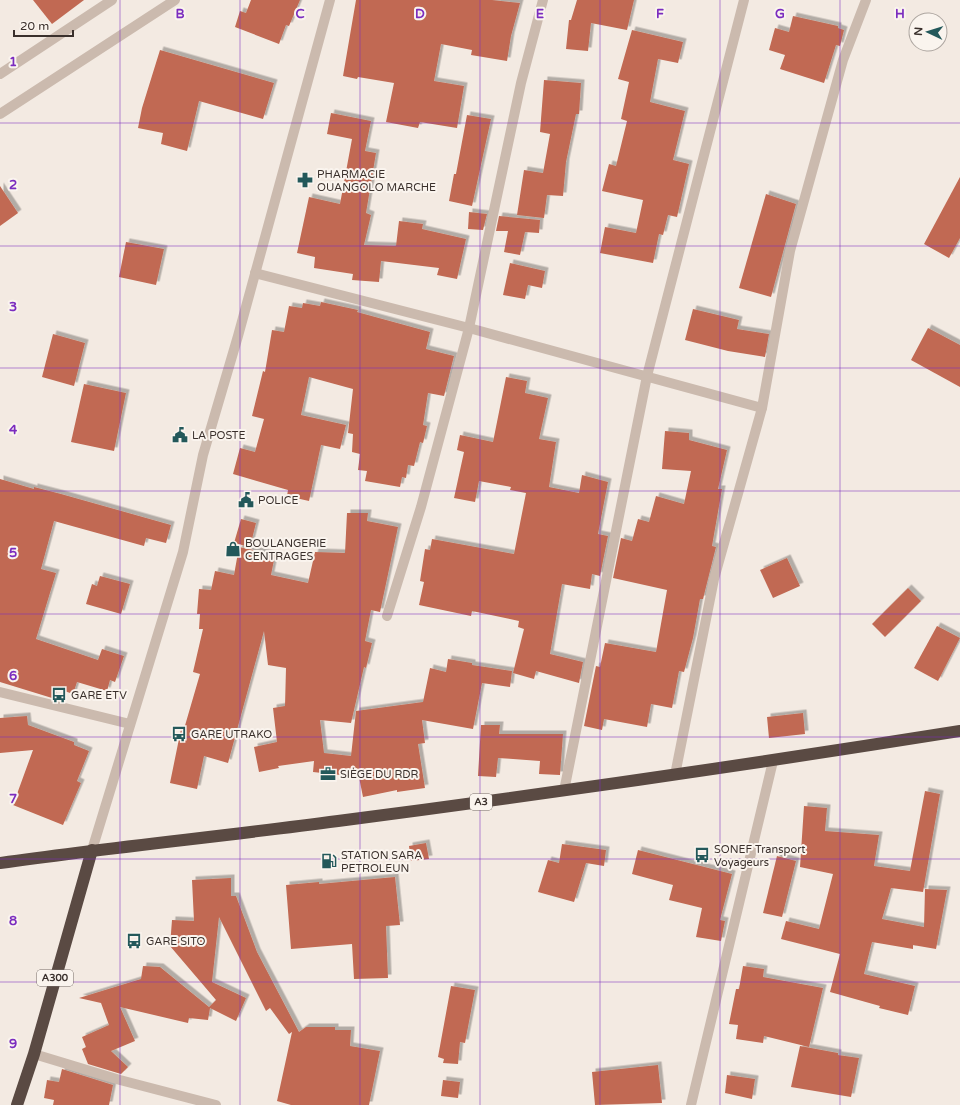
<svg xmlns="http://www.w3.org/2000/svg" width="960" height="1105" font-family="'Varela Round',sans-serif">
<defs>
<filter id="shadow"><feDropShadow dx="3.5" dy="-3.5" stdDeviation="0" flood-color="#0004"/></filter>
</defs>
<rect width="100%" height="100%" fill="#f3eae2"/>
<g fill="#c16952" filter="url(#shadow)">
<path d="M33,0H84L52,24Z"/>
<path d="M251,0H300L289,26L286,25L279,44L235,27L240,11L246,13Z"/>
<path d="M356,0H492L520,3L511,36L507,61L471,55L472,50L441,44L434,81L464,86L457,128L420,122L418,128L386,122L394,83L358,77L357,79L343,76Z"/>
<path d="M577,0H634L627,30L591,23L588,51L566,49L569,20H571Z"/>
<path d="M793,16L838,26V28L844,30L840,46L836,45L824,83L780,69L785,55L769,50L775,28L789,32Z"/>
<path d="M632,30L683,42L678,63L658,59L650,102L685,111L673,160L689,164L677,217L668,215L663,235L659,234L653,263L600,253L605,227L636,233L643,200L602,191L609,164L616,166L627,121L621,119L629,82L618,79Z"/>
<path d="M160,50L274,83L263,119L199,101L187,151L161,144L163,133L138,128L142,108Z"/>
<path d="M544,80L581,83L579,114H576L566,162L563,196L547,195L544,218L517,215L524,170L543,173L550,134L540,132Z"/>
<path d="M331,113L371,121L365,151L376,153L366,213L371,215L364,245L396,246L399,221L423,224L422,229L466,239L457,279L437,275L439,268L381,261L379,282L352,280L353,274L314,268L315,257L297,253L309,197L340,204L352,139L327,134Z"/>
<path d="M467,115L491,119L472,206L449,201L454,174H456Z"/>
<path d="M960,177V238L949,258L924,244Z"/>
<path d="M0,186L18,213L0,226Z"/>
<path d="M766,194L796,204L771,297L739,288Z"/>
<path d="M469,212L487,214L483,230L468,229Z"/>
<path d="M499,216L540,220L539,233L525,232L520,255L504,252L508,231H496Z"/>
<path d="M126,242L164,249L156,285L119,277Z"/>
<path d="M510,263L545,271L542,288L528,285L525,299L503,295Z"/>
<path d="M321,302L358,310L357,312L430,332L426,349L454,356L444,396L428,393L423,425L427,426L423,443L420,442L414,466L408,465L406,478L402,477L400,487L365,481L367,471L358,470L360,454L352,452L353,434L348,433L353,389L309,377L301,415L346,425L340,449L321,445L309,501L287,496L288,490L233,474L240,448L255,452L264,419L252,416L263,371L265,372L272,330L284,332L289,306L302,308L303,303L320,306Z"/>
<path d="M693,309L739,320L737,329L769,334L765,357L728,351L685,340Z"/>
<path d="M928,328L960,345V387L911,360Z"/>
<path d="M53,334L85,343L74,386L42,377Z"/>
<path d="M506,377L527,381L525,393L548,398L539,439L556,442L549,487L579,493L582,475L608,482L598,534L608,536L600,576L592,574L590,589L562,584L550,654L583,662L579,683L536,671L534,679L513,673L524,629L518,627L519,621L472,611L471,616L419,605L424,582L420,581L425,549L430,550L432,539L514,554L526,493L510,490L511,487L479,481L475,502L454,498L464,452L457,450L460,435L493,442Z"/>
<path d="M84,384L126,393L114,451L71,442Z"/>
<path d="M665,431L689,433V440L727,450L718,489H722L712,546L716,547L703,599H700L693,638L684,672L679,671L672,708L651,704L647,727L604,719L602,730L584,726L596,666L600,667L605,643L656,652L667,590L613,578L621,538L632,541L638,519L649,522L656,496L684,504L691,471L662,469Z"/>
<path d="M0,479L34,489V487L61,494L171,525L166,543L146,538L144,546L54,521L41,569L56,573L36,639L98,660L102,649L124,656L115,682L110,680L107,691L77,682L73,694L56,688L52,698L0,682Z"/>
<path d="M347,513H368L367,521L398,527L380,612L371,610L365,641L372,643L366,668L364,667L351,723L320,720L324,753L351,756L356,711L423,702L430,668L446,672L448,659L472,663V665L512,671L510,687L482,683L473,729L422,720L425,743L418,744L425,788L397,792V790L363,797L359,777L313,772L314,761L278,766L279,768L259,772L254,747L277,742L273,708L285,706L286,668L268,665L264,631L228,763L204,756L197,789L170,783L181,729H184L200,674L193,672L203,629H199L200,614H197L199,589L211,590L215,571L234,575L239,547L275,555L271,575L308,583L315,552L345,553Z"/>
<path d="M241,519L256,523L250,547L234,543Z"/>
<path d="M787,558L800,586L773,598L760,570Z"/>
<path d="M100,576L130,584L121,614L86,604L92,584L97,586Z"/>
<path d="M908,588L921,601L885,637L872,624Z"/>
<path d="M937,626L960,638L938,681L914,668Z"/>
<path d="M803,713L805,734L769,738L767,717Z"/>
<path d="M27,716L28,725L74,742V745L89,751L77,781L81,783L63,825L13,805L33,750L0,753V718Z"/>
<path d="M481,725H500L499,734H563L560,775L539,774L540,761L498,758L496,777L478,776Z"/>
<path d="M925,791L940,794L923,892L891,888L882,919L924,927L925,889L947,890L936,949L913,945V949L872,942L864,974L915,986L908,1015L879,1008L880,1006L830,992L840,954L781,939L786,921L819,929L833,874L800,867L804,806L827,808L825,831L879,835L874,866L910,871Z"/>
<path d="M426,843L429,859L411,861L409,846Z"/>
<path d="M562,844L606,850L604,866L586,863L574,902L538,892L548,860L559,863Z"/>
<path d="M638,850L732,874L720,920L725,921L721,941L696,937L702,908L669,900L673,885L632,874Z"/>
<path d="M777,856L796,861L782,917L763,913Z"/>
<path d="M395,877L400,925L386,926L388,978L354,979L352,944L291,949L286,885L319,882V884Z"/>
<path d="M231,878V896H236L257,952L299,1032L306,1027H335V1030H351L350,1046L380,1051L369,1105H291L277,1101L292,1032L289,1034L270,1008L266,1011L219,917L212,982L246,998L236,1021L210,1008L208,1020L189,1018L188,1023L120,1007L135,1041L111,1051L128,1067L121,1074L88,1064L82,1049L86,1047L82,1037L109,1025L101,1003L79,998L141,979L143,966L160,967L209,1007L216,1000L170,946L172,920L194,921L192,880Z"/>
<path d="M743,966L764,969L763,977L823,988L809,1047L764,1036L763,1043L736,1039L738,1025L729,1024L736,989H739Z"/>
<path d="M451,986L475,990L465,1043L460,1042L458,1064L443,1063L444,1059L438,1057Z"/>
<path d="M800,1046L838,1053V1055L859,1058L851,1097L791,1087Z"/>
<path d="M658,1065L662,1103L595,1105L592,1072Z"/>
<path d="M62,1069L113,1085L109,1105H53L54,1100L44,1098L47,1080L59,1082Z"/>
<path d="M727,1075L755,1079L752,1099L725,1093Z"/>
<path d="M443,1080L460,1082L458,1098L441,1096Z"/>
</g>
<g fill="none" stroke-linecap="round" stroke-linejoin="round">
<g stroke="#cbbaae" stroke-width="10">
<path d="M0,74L112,0"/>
<path d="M0,114L175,0"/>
<path d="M255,273L469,328L762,408"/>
<path d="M387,616L421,507L469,328L521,83L543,0"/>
<path d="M0,692L130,724"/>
<path d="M675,775L714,579L762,408L790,251L843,60L866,0"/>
<path d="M564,791L647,376L744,0"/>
<path d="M92,850L183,552L203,455L238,336L330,0"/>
<path d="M34,1054L120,1080L216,1105"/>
<path d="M691,1105L773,761"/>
</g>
<g stroke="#5a4a43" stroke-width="12">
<path d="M0,863C113,847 226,836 338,821C546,794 753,764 960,731"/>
<path d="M17,1105L34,1054L92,850"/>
</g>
</g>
<path fill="none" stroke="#7b2cbf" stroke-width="1" stroke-opacity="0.55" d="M120,0V1105M240,0V1105M360,0V1105M480,0V1105M600,0V1105M720,0V1105M840,0V1105M0,123H960M0,246H960M0,368H960M0,491H960M0,614H960M0,737H960M0,859H960M0,982H960"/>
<defs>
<symbol id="pharmacy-bare" viewBox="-9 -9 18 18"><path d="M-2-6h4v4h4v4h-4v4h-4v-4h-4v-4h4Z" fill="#23585a" stroke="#faf4ee" stroke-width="2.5" paint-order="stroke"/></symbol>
<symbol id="civic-bare" viewBox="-9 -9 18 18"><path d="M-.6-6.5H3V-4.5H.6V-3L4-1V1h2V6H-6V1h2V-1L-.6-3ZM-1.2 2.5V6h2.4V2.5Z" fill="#23585a" stroke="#faf4ee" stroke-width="2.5" paint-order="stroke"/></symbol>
<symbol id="shop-bare" viewBox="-9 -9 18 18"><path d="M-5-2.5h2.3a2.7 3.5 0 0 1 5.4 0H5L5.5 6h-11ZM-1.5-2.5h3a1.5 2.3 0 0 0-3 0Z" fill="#23585a" stroke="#faf4ee" stroke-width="2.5" paint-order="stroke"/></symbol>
<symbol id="bus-bare" viewBox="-9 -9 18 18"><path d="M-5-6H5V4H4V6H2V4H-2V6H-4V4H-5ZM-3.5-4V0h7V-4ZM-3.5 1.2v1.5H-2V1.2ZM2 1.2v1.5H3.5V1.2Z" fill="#23585a" stroke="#faf4ee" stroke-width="2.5" paint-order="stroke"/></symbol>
<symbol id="office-bare" viewBox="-9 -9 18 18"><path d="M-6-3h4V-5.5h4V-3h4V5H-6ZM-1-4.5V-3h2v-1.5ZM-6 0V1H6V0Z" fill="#23585a" stroke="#faf4ee" stroke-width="2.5" paint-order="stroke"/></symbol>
<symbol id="fuel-bare" viewBox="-9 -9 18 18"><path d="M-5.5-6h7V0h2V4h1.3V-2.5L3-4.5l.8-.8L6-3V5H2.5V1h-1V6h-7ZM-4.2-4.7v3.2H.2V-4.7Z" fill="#23585a" stroke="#faf4ee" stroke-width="2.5" paint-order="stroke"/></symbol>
</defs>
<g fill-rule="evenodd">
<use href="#pharmacy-bare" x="294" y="169" width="22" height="22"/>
<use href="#civic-bare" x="169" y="424" width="22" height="22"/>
<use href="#civic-bare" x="235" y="489" width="22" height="22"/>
<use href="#shop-bare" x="222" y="538" width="22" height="22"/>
<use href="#bus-bare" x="48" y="684" width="22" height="22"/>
<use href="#bus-bare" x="168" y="723" width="22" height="22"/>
<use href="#office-bare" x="317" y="763" width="22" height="22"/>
<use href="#bus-bare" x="691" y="844" width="22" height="22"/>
<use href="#fuel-bare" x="318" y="850" width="22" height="22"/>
<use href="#bus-bare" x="123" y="930" width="22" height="22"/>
</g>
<g text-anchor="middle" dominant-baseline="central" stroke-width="4" stroke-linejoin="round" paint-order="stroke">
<g fill="#faf4ee" stroke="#746b66" stroke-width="1">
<rect x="470" y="794" width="22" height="16" rx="3"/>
<rect x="37" y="970" width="36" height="16" rx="3"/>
</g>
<g font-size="10" font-weight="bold" fill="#3a302c">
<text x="481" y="802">A3</text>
<text x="55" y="978">A300</text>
</g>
<g font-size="11" fill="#3a302c" stroke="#faf4ee" text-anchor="start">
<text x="317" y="174">PHARMACIE<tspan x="317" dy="13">OUANGOLO MARCHE</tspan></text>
<text x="192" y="435">LA POSTE</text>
<text x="258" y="500">POLICE</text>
<text x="245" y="543">BOULANGERIE<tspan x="245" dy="13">CENTRAGES</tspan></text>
<text x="71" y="695">GARE ETV</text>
<text x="191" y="734">GARE UTRAKO</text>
<text x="340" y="774">SIÈGE DU RDR</text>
<text x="714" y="849">SONEF Transport<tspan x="714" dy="13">Voyageurs</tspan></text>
<text x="341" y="855">STATION SARA<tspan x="341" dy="13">PETROLEUN</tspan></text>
<text x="146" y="941">GARE SITO</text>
</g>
</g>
<g font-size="13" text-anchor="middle" font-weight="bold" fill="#7b2cbf" stroke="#faf4ee" stroke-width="4" stroke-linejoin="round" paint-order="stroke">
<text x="180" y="18">B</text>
<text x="300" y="18">C</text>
<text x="420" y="18">D</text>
<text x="540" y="18">E</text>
<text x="660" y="18">F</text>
<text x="780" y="18">G</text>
<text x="900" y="18">H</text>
<text x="13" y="66">1</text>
<text x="13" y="189">2</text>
<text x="13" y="311">3</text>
<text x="13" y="434">4</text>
<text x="13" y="557">5</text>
<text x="13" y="680">6</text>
<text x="13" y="803">7</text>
<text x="13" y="925">8</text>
<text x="13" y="1048">9</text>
</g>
<g transform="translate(928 32) rotate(274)"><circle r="19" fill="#faf4ee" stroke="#ada6a0"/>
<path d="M0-3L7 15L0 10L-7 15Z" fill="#23585a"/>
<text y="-6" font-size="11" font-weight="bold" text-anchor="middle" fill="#3a302c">N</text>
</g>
<path d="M14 30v6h59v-6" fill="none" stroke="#3a302c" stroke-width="2"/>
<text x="20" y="30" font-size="12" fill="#3a302c" stroke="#faf4ee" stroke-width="3" paint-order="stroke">20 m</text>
</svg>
